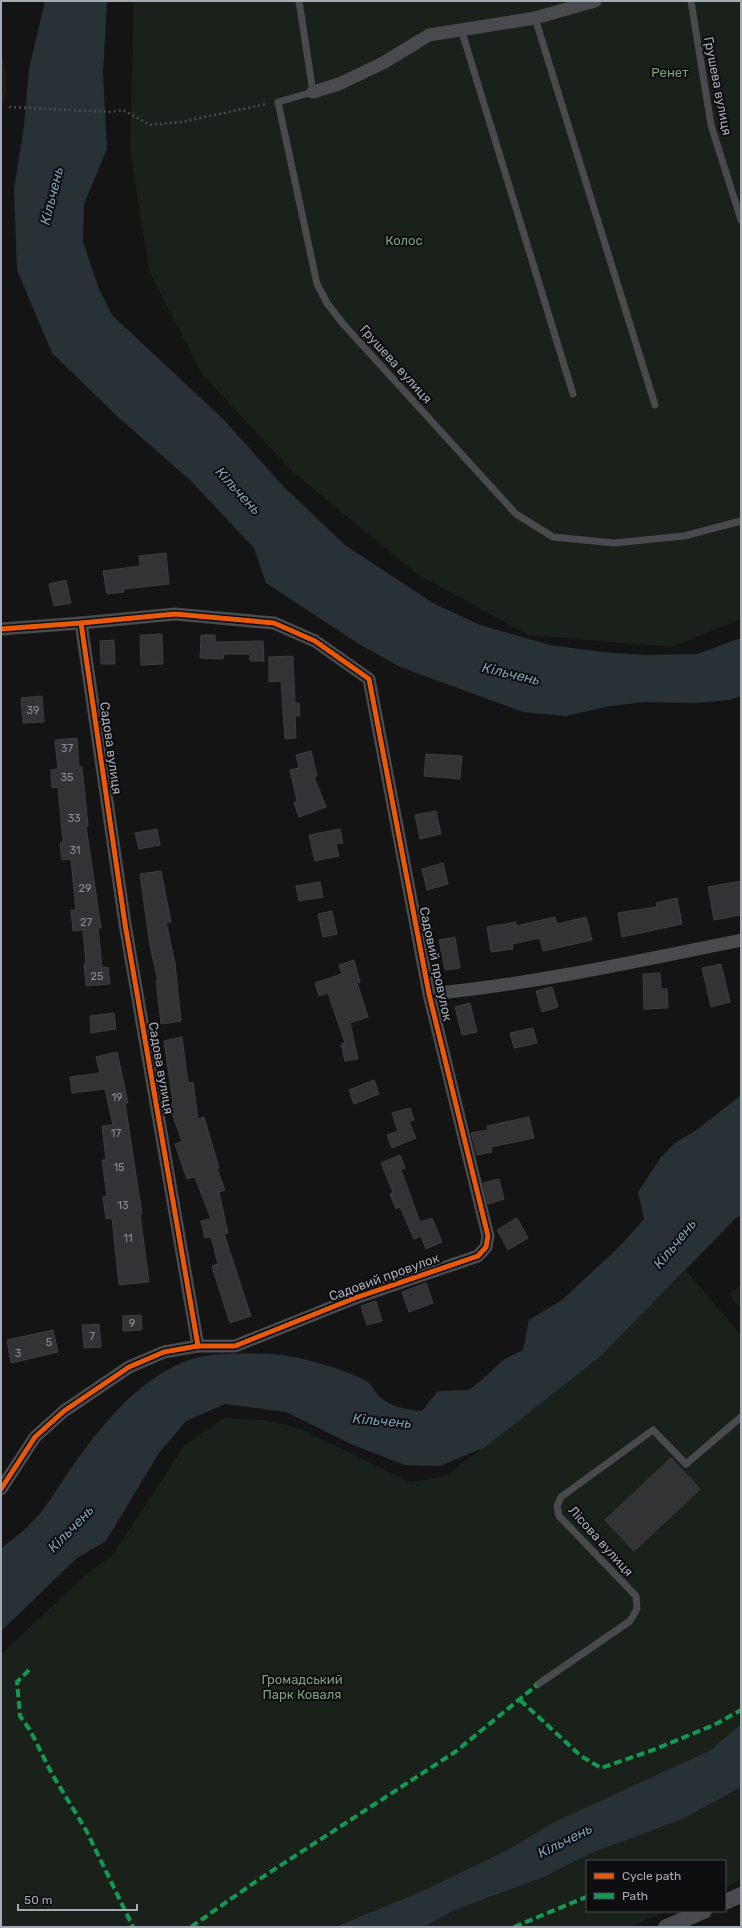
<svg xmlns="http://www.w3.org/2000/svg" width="742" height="1928" font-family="Rubik,sans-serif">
<rect width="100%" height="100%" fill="#141414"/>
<g fill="#1a211a">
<path d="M134,1H741V619L672,647L528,635L417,574L294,473L202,374L149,271L130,149Z"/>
<path d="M1,50C6,68 9,91 1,108Z"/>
<path d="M686,1270L741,1335V1724L711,1750L554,1822L511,1848L427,1889L335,1927H1V1654L89,1572L112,1556L184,1446L224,1418L263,1420L296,1427L410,1482L446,1476L602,1355Z"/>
<path d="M741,1285V1309L729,1294Z"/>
<path d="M741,1787V1879L725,1888V1861H587V1911H666L630,1927H424L455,1910L544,1877L589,1854L683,1819Z"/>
</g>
<g fill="#273136">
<path d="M45,1H107L103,73L107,149L84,204L83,242L99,289L112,315L223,419L283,486L345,545L433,603L480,625L550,645L602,652L645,655L697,654L741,638V696L730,700L696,703L644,702L610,706L566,716L523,712L400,667L359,644L266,583L254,548L190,480L118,417L52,353L17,270L14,189L24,126L29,69Z"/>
<path d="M741,1095V1215L736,1218L602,1355L485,1447L440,1466L404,1465L351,1444L286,1412L225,1404L186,1421L159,1453L106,1541L77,1558L1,1631V1548C17,1537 33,1523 45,1507C55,1494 62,1480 72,1467C103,1423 141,1375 195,1358C215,1352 260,1353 282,1355C304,1358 348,1370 366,1381C372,1384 375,1392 380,1397C391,1407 408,1410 422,1411L438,1391L469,1390L483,1379L503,1360L523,1350L529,1320L562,1300L622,1244L644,1219L638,1192L661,1157L675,1143L698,1129Z"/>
<path d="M741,1724V1787L683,1819L589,1854L544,1877L455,1910L424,1927H335L427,1889L511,1848L554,1822L711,1750Z"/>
</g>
<g fill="#333335" stroke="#3c3e40">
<path d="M166,553L169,584L123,589L124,592L107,594L103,571L140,566L139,556Z"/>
<path d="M66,580L71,603L54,606L49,584Z"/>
<path d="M162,634L163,664L141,665L140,635Z"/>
<path d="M201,635H215V642L263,641L264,661H250V654H224L223,659L200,658Z"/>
<path d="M114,640L115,664H101L100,641Z"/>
<path d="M293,656L295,703H299L300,716H295L296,738L285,739L281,681L269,682V657Z"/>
<path d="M42,696L44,722L23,723L21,698Z"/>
<path d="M77,738L79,767H82L88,826H86L101,928H98L102,968L108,967L110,984L86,986L84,964H86L83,930L73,931L71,910H76L71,859L62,860L60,843L63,842L58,787L52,788L51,770L58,769L55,740Z"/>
<path d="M311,751L317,776L314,777L326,807L299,817L294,803L297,801L290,770L299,768L296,755Z"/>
<path d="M426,754L462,756L460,779L424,776Z"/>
<path d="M436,811L441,834L420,839L415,815Z"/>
<path d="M157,829L160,845L139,849L135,833Z"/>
<path d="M340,829L343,843L336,844L339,856L315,861L309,835Z"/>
<path d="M443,863L448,884L427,890L422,869Z"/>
<path d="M161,871L171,922H166L175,963L181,1021L161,1024L156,981H158L150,946L140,874Z"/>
<path d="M741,881V915L714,920L708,887Z"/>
<path d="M320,882L323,897L299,901L296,886Z"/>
<path d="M677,898L682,924L622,937L618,913L657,907L656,903Z"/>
<path d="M332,911L337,934L323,937L318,914Z"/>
<path d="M555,917L557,924L586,917L592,940L543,951L540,938L512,944L513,949L491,952L487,927L516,922V926Z"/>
<path d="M455,937L460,968L445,970L439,940Z"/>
<path d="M354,960L360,982L357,983L368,1017L350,1023L358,1059L345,1061L341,1044L345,1043L328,993L319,996L315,983L342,974L339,965Z"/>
<path d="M721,964L730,1002L711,1007L702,968Z"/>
<path d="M660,973L661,989H667L668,1008L644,1009L643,974Z"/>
<path d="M552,987L558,1007L542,1012L536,991Z"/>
<path d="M470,1003L477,1032L462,1035L455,1007Z"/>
<path d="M114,1013L116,1029L91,1033L90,1016Z"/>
<path d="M533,1028L537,1043L514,1048L510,1033Z"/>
<path d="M182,1037L188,1083L193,1082L198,1119L204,1117L219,1168L217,1169L225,1190L219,1192L228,1233L224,1234L251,1316L230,1323L212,1266L218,1264L211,1237L205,1238L201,1221L211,1219L195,1177L187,1179L175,1144L182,1142L169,1104L173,1103L164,1041Z"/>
<path d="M117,1052L128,1103H125L142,1214H140L149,1282L119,1285L112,1218L106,1219L103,1197L107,1196L102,1160H106L102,1126L113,1125L105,1089L72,1093L70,1077L100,1073L96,1057Z"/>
<path d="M374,1080L379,1094L354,1104L349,1090Z"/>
<path d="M410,1108L414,1120L409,1122L416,1138L392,1148L387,1135L398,1131L392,1113Z"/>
<path d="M529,1117L534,1138L491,1147L492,1152L477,1155L471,1133L488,1130L487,1126Z"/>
<path d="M400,1155L405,1168L401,1170L420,1222L432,1218L442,1242L426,1249L421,1236L414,1239L400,1207L396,1209L390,1194L393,1192L381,1163Z"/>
<path d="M499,1179L504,1199L488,1204L483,1183Z"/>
<path d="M517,1218L528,1238L508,1250L497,1230Z"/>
<path d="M426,1283L433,1303L409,1312L402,1292Z"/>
<path d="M376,1301L382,1321L367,1325L361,1306Z"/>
<path d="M141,1315L142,1330L123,1331V1316Z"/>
<path d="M99,1324L101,1347L84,1348L82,1325Z"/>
<path d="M53,1330L58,1352L11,1363L7,1340Z"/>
<path d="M671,1458L700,1489L634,1551L605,1520Z"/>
</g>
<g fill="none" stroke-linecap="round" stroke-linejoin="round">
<path stroke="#4a4b4f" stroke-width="2.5" stroke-dasharray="2 3" stroke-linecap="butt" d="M9,107L111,112L123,110L150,125L181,122L267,104"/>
<g stroke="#484a4d" stroke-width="7">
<path d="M299,1L313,92L278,102L317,284L327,303L344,325L516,514L553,537L614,543L684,536L741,521"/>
<path d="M691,1L711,125L741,220"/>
<path d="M535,18L655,405"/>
<path d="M461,29L573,394"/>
<path d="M537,1685L630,1621L637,1609L636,1596L559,1516L557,1506L561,1497L653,1430L686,1464L741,1417"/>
</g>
<g stroke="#484a4d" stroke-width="13">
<path d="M313,92L339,84L383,63L429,35L535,18L595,1"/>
<path d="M81,623L175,614L274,623L315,641L369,679L429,994L488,1236L486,1247L478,1256L355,1298L235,1346H198"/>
<path d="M1,629L81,623L125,924L198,1346L164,1352L129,1367L64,1411L35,1437L1,1489"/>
<path d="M429,994C534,984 638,961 741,940"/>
</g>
<g stroke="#484a4d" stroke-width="16">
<path d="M725,1902L741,1895"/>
<path d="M666,1927L704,1911"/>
</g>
<g stroke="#139951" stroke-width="4" stroke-dasharray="8 4" stroke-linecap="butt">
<path d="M29,1670L17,1682L20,1716L30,1730L52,1774L86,1830L133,1927"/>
<path d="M520,1700L581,1756L601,1768L653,1750L714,1725L741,1710"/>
<path d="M191,1927L258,1880L455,1752L537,1685"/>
<path d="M514,1927L586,1897"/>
</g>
<defs>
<g id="cycleway">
<path d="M81,623L175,614L274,623L315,641L369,679L429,994L488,1236L486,1247L478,1256L355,1298L235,1346H198"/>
<path d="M1,629L81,623L125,924L198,1346L164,1352L129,1367L64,1411L35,1437L1,1489"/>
</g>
</defs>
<use href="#cycleway" stroke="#0e0e10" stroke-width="8"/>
<use href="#cycleway" stroke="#e8590c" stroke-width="5"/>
</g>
<g text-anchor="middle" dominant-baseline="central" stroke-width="4" stroke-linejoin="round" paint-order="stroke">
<g font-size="11" fill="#888e95">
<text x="33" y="710">39</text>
<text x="67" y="748">37</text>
<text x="67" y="777">35</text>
<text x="74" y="818">33</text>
<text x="75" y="850">31</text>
<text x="85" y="888">29</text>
<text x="86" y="922">27</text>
<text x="97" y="976">25</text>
<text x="117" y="1097">19</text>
<text x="116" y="1133">17</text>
<text x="119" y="1167">15</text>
<text x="123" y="1205">13</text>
<text x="128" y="1238">11</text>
<text x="132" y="1323">9</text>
<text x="92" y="1336">7</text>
<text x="49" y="1342">5</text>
<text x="18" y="1353">3</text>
</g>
<g font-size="13" fill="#7da17b" stroke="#0e0e10">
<text x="670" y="72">Ренет</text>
<text x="404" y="240">Колос</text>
<text x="302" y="1679">Громадський<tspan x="302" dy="15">Парк Коваля</tspan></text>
</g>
<g font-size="13" fill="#a4acb5" stroke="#0e0e10">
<text transform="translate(718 86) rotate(79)">Грушева вулиця</text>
<text transform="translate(396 364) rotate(48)">Грушева вулиця</text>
<text transform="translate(111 748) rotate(82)">Садова вулиця</text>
<text transform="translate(436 964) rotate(78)">Садовий провулок</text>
<text transform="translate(161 1068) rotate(80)">Садова вулиця</text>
<text transform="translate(384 1277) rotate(-20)">Садовий провулок</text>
<text transform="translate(601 1541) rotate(48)">Лісова вулиця</text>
</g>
<g font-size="14" font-style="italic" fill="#7a9fb2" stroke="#0e0e10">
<text transform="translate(52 196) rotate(-76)">Кільчень</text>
<text transform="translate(238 491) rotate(47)">Кільчень</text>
<text transform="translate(511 674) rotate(13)">Кільчень</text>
<text transform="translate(675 1244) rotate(-51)">Кільчень</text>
<text transform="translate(382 1421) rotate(5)">Кільчень</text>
<text transform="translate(71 1529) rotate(-46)">Кільчень</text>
<text transform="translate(565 1841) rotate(-27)">Кільчень</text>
</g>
</g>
<rect width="742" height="1928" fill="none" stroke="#a4acb5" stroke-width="4"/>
<rect x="586" y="1860" width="140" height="52" fill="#0e0e10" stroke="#4a4d52"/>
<rect x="594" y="1873" width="20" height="6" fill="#e8590c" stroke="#4a4d52"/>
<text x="622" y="1880" font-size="12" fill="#a4acb5">Cycle path</text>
<rect x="594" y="1893" width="20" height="6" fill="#139951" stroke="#4a4d52"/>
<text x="622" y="1900" font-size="12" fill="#a4acb5">Path</text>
<path d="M18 1904v6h119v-6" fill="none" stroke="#a4acb5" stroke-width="2"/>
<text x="24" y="1904" font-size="12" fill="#a4acb5" stroke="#0e0e10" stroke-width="3" paint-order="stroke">50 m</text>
</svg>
